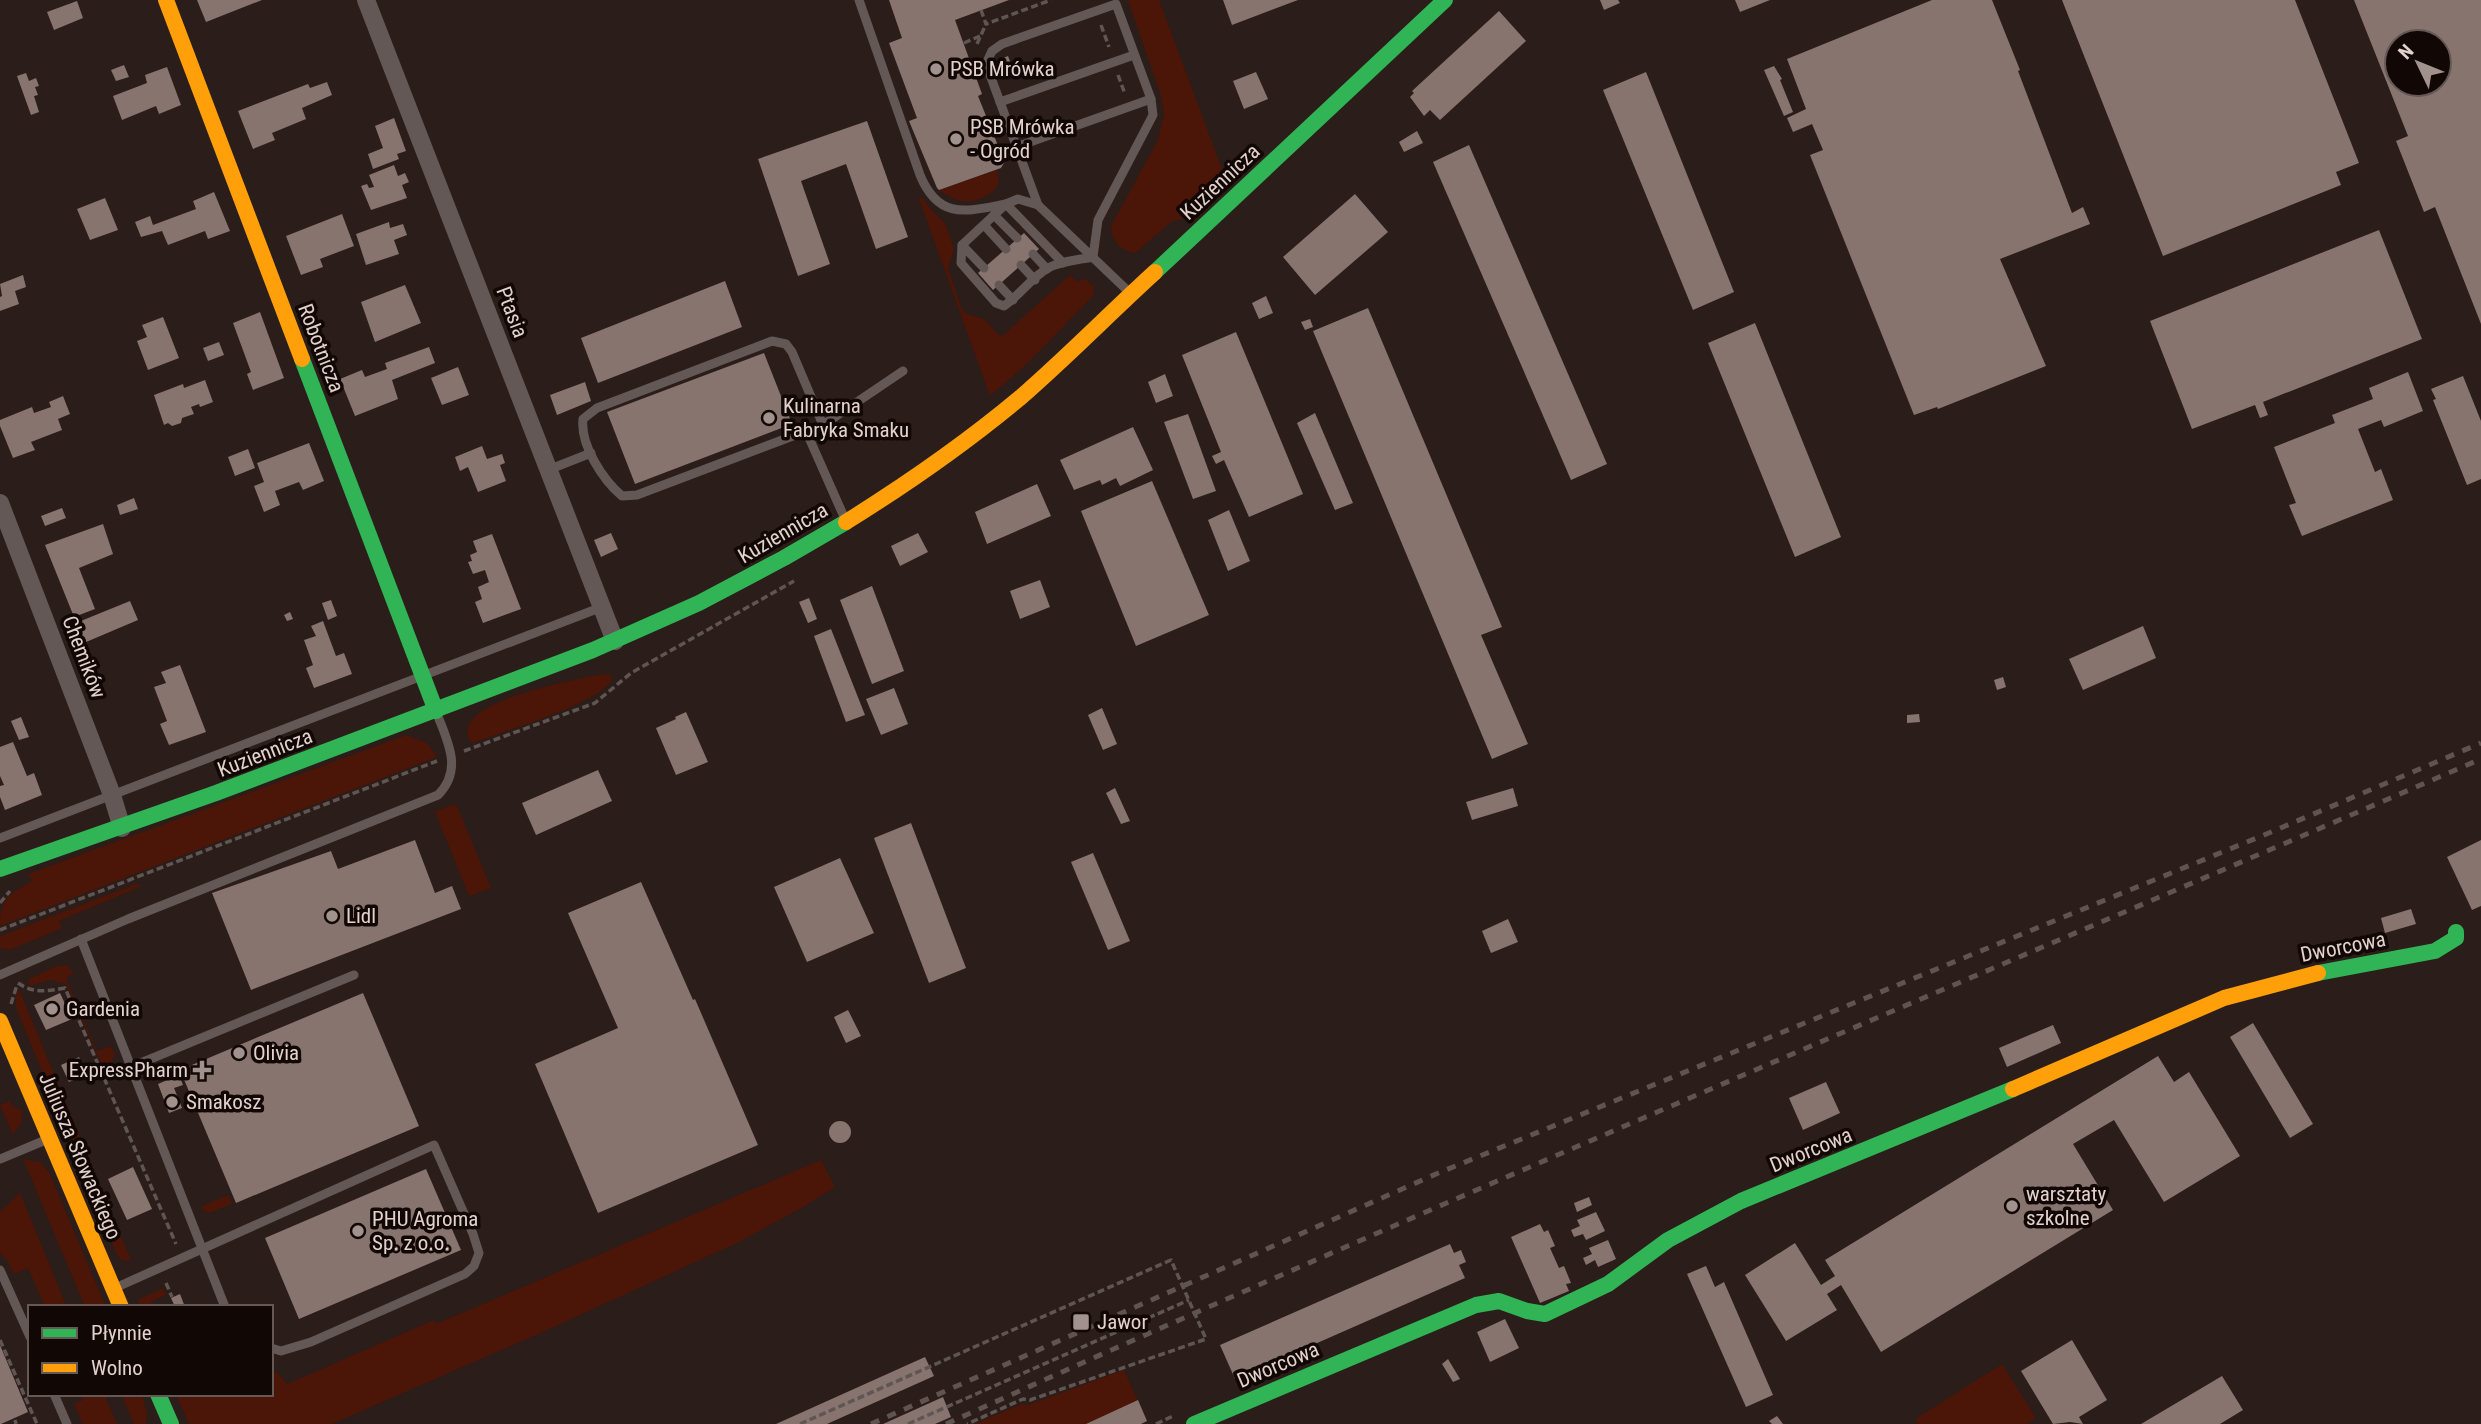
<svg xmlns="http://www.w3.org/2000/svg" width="2481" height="1424" font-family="'Roboto Condensed',sans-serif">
<rect width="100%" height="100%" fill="#2a1d1a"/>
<g fill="#4b1507">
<path d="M1128,0H1159L1228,185L1194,215L1171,222L1135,253C1120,250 1112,242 1111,226L1158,140L1164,114L1161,96Z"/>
<path d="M997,170L999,182C995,195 974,204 960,201C953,199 945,194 939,190Z"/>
<path d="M922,197L928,206L945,223L954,249L948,269L963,312L984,319L1001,337L1070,275L1077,281L1085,279L1094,287L1093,296L1028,363L990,396L919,199Z"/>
<path d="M609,674L613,678C603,703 503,731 474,743L469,740C452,700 571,682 596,675Z"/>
<path d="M406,735L427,743L437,757L0,926C0,899 9,894 32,881L28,874Z"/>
<path d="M454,804L457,806L491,888L469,896L435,812Z"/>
<path d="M139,883L140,887L59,921L62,928L10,950L0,948V936Z"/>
<path d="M65,965L70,968L73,974L66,978L97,1051L111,1046L115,1055L111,1064L103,1068L66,984L49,980L31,986L28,982L29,979L56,966Z"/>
<path d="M19,989L131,1260L124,1261L118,1257L16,1008V995Z"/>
<path d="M10,1101L12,1106L23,1111L21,1123L13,1135L0,1105Z"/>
<path d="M23,1159L40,1162L49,1172L106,1307H85Z"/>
<path d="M821,1160L835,1187L805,1206L737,1243L545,1331L332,1424H189L176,1394H271V1374L277,1372L287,1384L434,1320L436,1324Z"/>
<path d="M20,1193L67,1307H45L28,1268L14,1274L7,1260L0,1253V1212Z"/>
<path d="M228,1195L232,1204L210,1213L203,1210L201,1206Z"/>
<path d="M163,1288L166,1295L151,1302L153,1307H139V1299Z"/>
<path d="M2002,1364L2036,1418L2027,1424H1918L1915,1419Z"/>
<path d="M1124,1370L1147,1421L1141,1424H975L1021,1404L1028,1405Z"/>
<path d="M81,1394H104L117,1424H83L74,1404L83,1400Z"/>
<path d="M121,1394H142L147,1413L146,1424H134Z"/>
</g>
<g fill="#88746f" fill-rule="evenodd">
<path d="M197,0H262L206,22Z"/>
<path d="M889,0H1009L955,20L982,94L978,96L1003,158L1004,163L1001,168L939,190L937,188L909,121L917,118L889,43L902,38Z"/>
<path d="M1223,0H1298L1232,25Z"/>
<path d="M1600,0H1618L1620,3L1604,10Z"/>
<path d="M1735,0H1770L1740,12Z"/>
<path d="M1932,0H1992L2020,70L2018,71L2072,213L2083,207L2090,224L2000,259L2046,366L1938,409L1937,407L1914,415L1810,155L1823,150L1812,124L1793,132L1787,118L1806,109L1787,59Z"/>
<path d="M2062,0H2295L2359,163L2336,172L2341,185L2163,256Z"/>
<path d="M2354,0H2481V324L2435,207L2424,212L2396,141L2408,136ZM2397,42H2439V84H2397Z"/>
<path d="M77,1L83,18L54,30L47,12Z"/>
<path d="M1499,11L1526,41L1440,120L1430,110L1424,116L1410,97L1414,93L1412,91Z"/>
<path d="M1008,56L1014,72L1005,75L999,60Z"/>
<path d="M124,65L129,77L116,81L111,70Z"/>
<path d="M1774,66L1782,79L1780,80L1793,112L1784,116L1764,70Z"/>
<path d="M167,67L181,105L159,114L156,106L122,120L113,96L147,83L145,75Z"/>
<path d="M1256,72L1268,99L1244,109L1233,81Z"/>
<path d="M1646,72L1734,292L1693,310L1603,90Z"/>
<path d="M26,73L29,81L36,78L39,86L35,87L38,95L34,96L39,112L31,115L17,76Z"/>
<path d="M327,82L332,95L302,108L306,119L272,133L275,140L253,149L238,111L308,84L310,88Z"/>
<path d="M394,118L406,151L397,154L399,159L373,169L368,154L383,148L375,126Z"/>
<path d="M867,121L908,237L876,249L846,164L801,181L830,264L798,276L758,159Z"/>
<path d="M1417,131L1423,143L1404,152L1399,142Z"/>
<path d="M1469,145L1607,464L1571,480L1433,162Z"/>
<path d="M394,165L398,176L405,173L409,182L402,185L407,198L371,210L361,186L367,184L369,188L374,187L369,175Z"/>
<path d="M214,192L230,231L208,239L205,231L168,245L162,231L141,237L135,222L150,216L153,225L196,209L193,201Z"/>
<path d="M1355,194L1388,232L1315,295L1283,257Z"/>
<path d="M105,198L118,230L90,240L77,209Z"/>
<path d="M342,214L354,246L320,259L323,267L301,275L286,236Z"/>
<path d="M389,222L390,228L403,224L407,235L394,240L399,254L366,265L356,234Z"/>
<path d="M2379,230L2422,339L2263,402L2268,415L2260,418L2255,405L2192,429L2150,321Z"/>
<path d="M1024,233L1039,249L993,290L978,273Z"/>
<path d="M23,275L26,287L15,291L19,304L0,311V297L2,296L0,284Z"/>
<path d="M725,281L742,327L598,383L581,338Z"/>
<path d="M405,285L421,323L375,342L361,302Z"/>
<path d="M1266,296L1273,313L1259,319L1252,303Z"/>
<path d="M1368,308L1502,627L1481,635L1528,744L1492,759L1313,331Z"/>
<path d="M260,312L284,378L253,390L247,374L251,372L233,323Z"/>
<path d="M163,317L179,358L148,370L137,341L147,337L142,325Z"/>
<path d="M1310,319L1313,327L1305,330L1301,322Z"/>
<path d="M1755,323L1841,537L1795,557L1708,343Z"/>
<path d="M1236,332L1303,494L1249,517L1224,460L1216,464L1212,456L1221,452L1182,355Z"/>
<path d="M219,342L224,355L208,361L203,348Z"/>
<path d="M429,347L435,363L392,380L398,399L355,416L340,379L362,370L365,377L387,369L385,363Z"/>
<path d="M764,353L792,424L635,484L607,412Z"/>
<path d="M458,367L469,395L442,405L431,378Z"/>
<path d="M2408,372L2423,411L2384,427L2381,420L2358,429L2375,472L2381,469L2393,500L2302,536L2289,505L2296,503L2274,447L2335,423L2332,415L2373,399L2369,388Z"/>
<path d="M1165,374L1173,396L1156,403L1148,382Z"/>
<path d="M2463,376L2481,421V479L2467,485L2433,400L2436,399L2431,389Z"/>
<path d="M205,380L213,402L200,407L199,404L191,407L194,414L182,418L181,423L172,426L168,423L164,425L154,395L183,384L184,388Z"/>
<path d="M585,382L591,401L557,415L550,395Z"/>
<path d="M63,396L70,414L58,419L62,430L31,442L35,450L13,458L0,426V420L32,407L34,413L51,407L49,402Z"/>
<path d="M1315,413L1353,503L1335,510L1297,423Z"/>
<path d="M1188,414L1216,491L1193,499L1164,422Z"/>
<path d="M1133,427L1153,470L1120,486L1116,478L1102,485L1100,480L1074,490L1060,460Z"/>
<path d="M309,443L324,481L303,490L299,482L275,491L280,505L264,512L254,486L264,482L257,463Z"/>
<path d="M482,446L487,459L502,454L505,463L500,465L506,481L478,492L468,467L460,471L455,457Z"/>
<path d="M248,449L255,468L235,476L228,457Z"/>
<path d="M1152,481L1209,615L1136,646L1081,511Z"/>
<path d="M1037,484L1051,516L987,544L975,512Z"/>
<path d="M134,498L138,509L120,515L117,505Z"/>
<path d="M62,508L66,518L45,526L41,516Z"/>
<path d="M1229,510L1250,561L1228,571L1208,520Z"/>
<path d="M103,524L113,554L79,568L95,609L74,617L45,545Z"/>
<path d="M611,533L618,549L601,557L594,540Z"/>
<path d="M918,533L928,552L900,566L891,546Z"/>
<path d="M492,534L521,609L483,623L475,602L482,599L478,587L489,582L485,570L473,574L468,562L472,561L470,555L477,552L473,541Z"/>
<path d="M1040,580L1050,607L1020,619L1010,591Z"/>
<path d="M872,586L904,671L872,684L840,600Z"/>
<path d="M809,598L817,619L808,623L799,602Z"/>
<path d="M331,600L337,616L328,620L322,603Z"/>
<path d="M130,601L138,620L79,645L71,625Z"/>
<path d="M290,612L293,619L287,621L284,615Z"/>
<path d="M323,621L336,656L344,653L352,674L314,688L306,668L313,665L304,640L316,636L311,626Z"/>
<path d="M2143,626L2156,658L2083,690L2069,659Z"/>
<path d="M831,629L865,715L846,722L814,636Z"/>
<path d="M180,665L206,732L169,745L160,724L167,721L154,687L166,683L161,672Z"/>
<path d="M2003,677L2006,687L1997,690L1994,680Z"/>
<path d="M894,688L908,724L881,735L866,699Z"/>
<path d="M1102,708L1117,744L1103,750L1088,715Z"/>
<path d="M686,712L708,762L676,775L656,728L676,719L675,717Z"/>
<path d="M1919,714L1920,722L1907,723V715Z"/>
<path d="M21,717L29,737L19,740L11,721Z"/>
<path d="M13,742L27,776L34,773L42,795L5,810L0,797V786L4,785L0,776V747Z"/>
<path d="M598,770L612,801L536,835L522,803Z"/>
<path d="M1115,788L1130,821L1121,824L1106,793Z"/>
<path d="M1513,788L1518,806L1472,820L1466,802Z"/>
<path d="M911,823L966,968L929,983L874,838Z"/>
<path d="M415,840L435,893L452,886L461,909L251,990L212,893L331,851L338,869Z"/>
<path d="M2481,840V906L2472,910L2447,857Z"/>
<path d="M1093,853L1130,941L1108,950L1071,862Z"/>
<path d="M840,858L874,933L807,962L774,887Z"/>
<path d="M641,882L693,1000L695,999L758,1145L598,1213L535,1064L618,1028L568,913Z"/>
<path d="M2411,909L2416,924L2385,933L2381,918Z"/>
<path d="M1508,919L1518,942L1491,953L1482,931Z"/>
<path d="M60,993L72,1019L46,1030L34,1005Z"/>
<path d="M363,993L419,1126L236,1203L180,1070Z"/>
<path d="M848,1010L861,1036L846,1043L834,1017Z"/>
<path d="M2253,1023L2313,1124L2290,1138L2230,1037Z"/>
<path d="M2053,1025L2061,1043L2007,1067L1999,1048Z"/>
<path d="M2158,1056L2174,1082L2189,1072L2240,1156L2164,1202L2114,1120L2073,1144L2113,1210L1881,1352L1841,1285L1827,1294L1837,1310L1786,1341L1745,1275L1795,1243L1821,1285L1835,1276L1825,1260Z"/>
<path d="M79,1057L87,1074L69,1082L61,1065Z"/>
<path d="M179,1075L183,1085L174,1088L182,1108L169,1113L158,1084Z"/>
<path d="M1826,1082L1840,1113L1803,1130L1789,1098Z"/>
<circle cx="840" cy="1132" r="11"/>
<path d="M133,1167L152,1209L127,1220L108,1179Z"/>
<path d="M426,1169L461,1250L299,1319L265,1238Z"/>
<path d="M1589,1197L1592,1205L1577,1212L1574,1203Z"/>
<path d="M1596,1212L1605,1231L1586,1240L1583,1234L1574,1237L1571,1230L1580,1226L1577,1220Z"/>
<path d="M1540,1224L1544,1232L1548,1230L1555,1246L1550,1248L1559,1268L1564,1266L1571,1283L1566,1284L1569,1291L1540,1303L1511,1237Z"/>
<path d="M1608,1240L1616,1259L1598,1267L1595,1260L1586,1265L1583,1258L1592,1254L1589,1248Z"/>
<path d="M1450,1244L1454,1253L1461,1250L1466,1262L1459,1265L1465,1278L1235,1379L1220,1345Z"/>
<path d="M1706,1266L1715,1287L1724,1282L1773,1395L1746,1407L1687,1274Z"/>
<path d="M180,1294L185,1307H175L171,1298Z"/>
<path d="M1505,1319L1519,1348L1490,1362L1477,1332Z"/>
<path d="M2072,1340L2107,1400L2079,1417L2083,1424L2070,1422L2053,1424L2021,1371Z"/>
<path d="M0,1345L28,1412L1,1424H0Z"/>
<path d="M925,1357L934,1376L827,1424H776Z"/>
<path d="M1448,1359L1460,1379L1453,1382L1442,1364Z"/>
<path d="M2222,1376L2243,1410L2220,1424H2141Z"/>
<path d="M943,1397L951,1417L935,1424H883Z"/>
<path d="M1138,1400L1147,1421L1141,1424H1086Z"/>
<path d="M1777,1416L1783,1424H1772L1769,1421Z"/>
</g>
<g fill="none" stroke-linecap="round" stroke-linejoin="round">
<g stroke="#5f5552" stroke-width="3.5" stroke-dasharray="7 3.5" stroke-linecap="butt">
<path d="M981,10L986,24L1051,0"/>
<path d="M1101,25L1109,47"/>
<path d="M964,43L980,36"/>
<path d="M977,44L986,24"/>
<path d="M1118,75L1125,94"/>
<path d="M464,751L595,703L631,673L794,581"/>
<path d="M0,903L10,891"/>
<path d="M0,930L437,761"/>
<path d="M18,983C34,994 47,991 65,988L176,1244"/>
<path d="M11,1004L17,985"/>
<path d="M166,1283L172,1297"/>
<path d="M0,1340L37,1424"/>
<path d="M15,1420L16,1424"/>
<path d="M800,1424L1171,1260L1206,1339L1030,1400L1023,1399L967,1424"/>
<path d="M908,1424L1189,1300"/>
<path d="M1156,1424L1173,1416"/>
</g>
<g stroke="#635856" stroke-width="9">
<path d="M859,0L920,175C939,221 967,211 1006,204L1063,263"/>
<path d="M1000,102L1134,55"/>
<path d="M1016,147L1151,99"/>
<path d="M1038,205L1018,199L1006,204L962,245L961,263L996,303L1004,306C1020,295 1032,277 1048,268C1061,261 1078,260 1093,257"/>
<path d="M994,215L1017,238"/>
<path d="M984,225L1006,249"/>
<path d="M962,245L984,268"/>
<path d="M1033,254L1047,269"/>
<path d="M1093,257L1098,220L1153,115L1151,99L1116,4L1002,44L992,51L986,64L1038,205L1129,292"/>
<path d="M1021,265L1035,280"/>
<path d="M999,285L1013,300"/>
<path d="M548,470L591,453"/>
<path d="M845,519L806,431L637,495L622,496C603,480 580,445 583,419L597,408L772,341L786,344L792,352L823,425L903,371"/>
<path d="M0,838L602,607"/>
<path d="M81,939L131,1067"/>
<path d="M0,975L128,919L438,795C463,770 448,742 437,714"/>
<path d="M0,1159L48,1139"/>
<path d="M0,1270L30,1337"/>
<path d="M115,1288L434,1145L473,1234L479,1253L474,1266L465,1274L311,1342L281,1351L271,1348"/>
<path d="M225,1307L131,1067L354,975"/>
<path d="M54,1394L67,1424"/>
</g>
<g stroke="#635856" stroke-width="18">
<path d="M366,0L615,641"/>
<path d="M0,503L112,795L122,828"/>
</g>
<g stroke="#30b455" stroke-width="16">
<path d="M1155,272L1445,0"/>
<path d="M302,359L436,711"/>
<path d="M0,869L216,793L593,650L699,603L784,558L846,522"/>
<path d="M2318,973L2435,951L2456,938V932"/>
<path d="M158,1394L171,1424"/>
<path d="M1194,1424L1476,1305L1499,1301L1527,1311L1545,1314L1608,1284L1668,1240L1741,1201L2013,1089"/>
</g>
<g stroke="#ff9f0a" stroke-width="16">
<path d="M166,0L302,359"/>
<path d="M846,522C907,484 966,443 1021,397C1067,357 1110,313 1155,272"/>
<path d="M0,1021L121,1307"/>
<path d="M2013,1089L2224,998L2318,973"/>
</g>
<g stroke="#605451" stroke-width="5" stroke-dasharray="9 9" stroke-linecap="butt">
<path d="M871,1424L1436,1174L2264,835L2481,743"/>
<path d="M946,1424C1454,1195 1969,980 2481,759"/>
</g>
</g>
<g fill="#a2928e" stroke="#110705" stroke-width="2.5">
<circle cx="936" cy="69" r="7"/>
<circle cx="956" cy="139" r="7"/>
<circle cx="769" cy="418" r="7"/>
<circle cx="332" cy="916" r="7"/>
<circle cx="52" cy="1009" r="7"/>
<circle cx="239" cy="1053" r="7"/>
<path d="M198.5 1059.5h7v7h7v7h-7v7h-7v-7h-7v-7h7z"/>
<circle cx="172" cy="1102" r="7"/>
<circle cx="2012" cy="1206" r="7"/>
<circle cx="358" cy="1231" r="7"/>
<rect x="1072" y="1313" width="18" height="18" rx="3.5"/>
</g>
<g text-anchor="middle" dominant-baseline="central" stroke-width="7" stroke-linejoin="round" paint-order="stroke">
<g font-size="21" fill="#e2d1cd" stroke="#110705" text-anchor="start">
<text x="950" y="69">PSB Mrówka</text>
<text x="970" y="127">PSB Mrówka<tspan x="970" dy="24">- Ogród</tspan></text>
<text x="783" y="406">Kulinarna<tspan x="783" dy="24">Fabryka Smaku</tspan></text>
<text x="346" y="916">Lidl</text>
<text x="66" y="1009">Gardenia</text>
<text x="253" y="1053">Olivia</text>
<text x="188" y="1070" text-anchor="end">ExpressPharm</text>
<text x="186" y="1102">Smakosz</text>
<text x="2026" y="1194">warsztaty<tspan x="2026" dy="24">szkolne</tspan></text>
<text x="372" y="1219">PHU Agroma<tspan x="372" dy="24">Sp. z o.o.</tspan></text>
<text x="1097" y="1322">Jawor</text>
</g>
<g font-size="21" fill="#e2d1cd" stroke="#110705">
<text transform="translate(1220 182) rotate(-43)">Kuziennicza</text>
<text transform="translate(512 312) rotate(69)">Ptasia</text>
<text transform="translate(321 348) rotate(69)">Robotnicza</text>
<text transform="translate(783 533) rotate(-30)">Kuziennicza</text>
<text transform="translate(84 657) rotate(69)">Chemików</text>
<text transform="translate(265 753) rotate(-21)">Kuziennicza</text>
<text transform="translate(2343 947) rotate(-11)">Dworcowa</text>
<text transform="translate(1811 1150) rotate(-22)">Dworcowa</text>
<text transform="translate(80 1156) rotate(67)">Juliusza Słowackiego</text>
<text transform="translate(1278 1365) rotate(-23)">Dworcowa</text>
</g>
</g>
<rect x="28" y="1305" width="245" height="91" fill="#110705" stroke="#655855" stroke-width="2"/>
<rect x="42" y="1328" width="35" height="10" fill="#30b455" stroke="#655855" stroke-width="2"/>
<text x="91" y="1340" font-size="21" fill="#e2d1cd">Płynnie</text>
<rect x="42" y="1363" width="35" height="10" fill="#ff9f0a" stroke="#655855" stroke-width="2"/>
<text x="91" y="1375" font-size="21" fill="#e2d1cd">Wolno</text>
<g transform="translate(2418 63) rotate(313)"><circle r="33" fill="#110705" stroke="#655855" stroke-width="2"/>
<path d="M0-5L12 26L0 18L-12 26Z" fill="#a2928e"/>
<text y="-10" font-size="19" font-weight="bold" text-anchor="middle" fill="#e2d1cd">N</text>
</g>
</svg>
